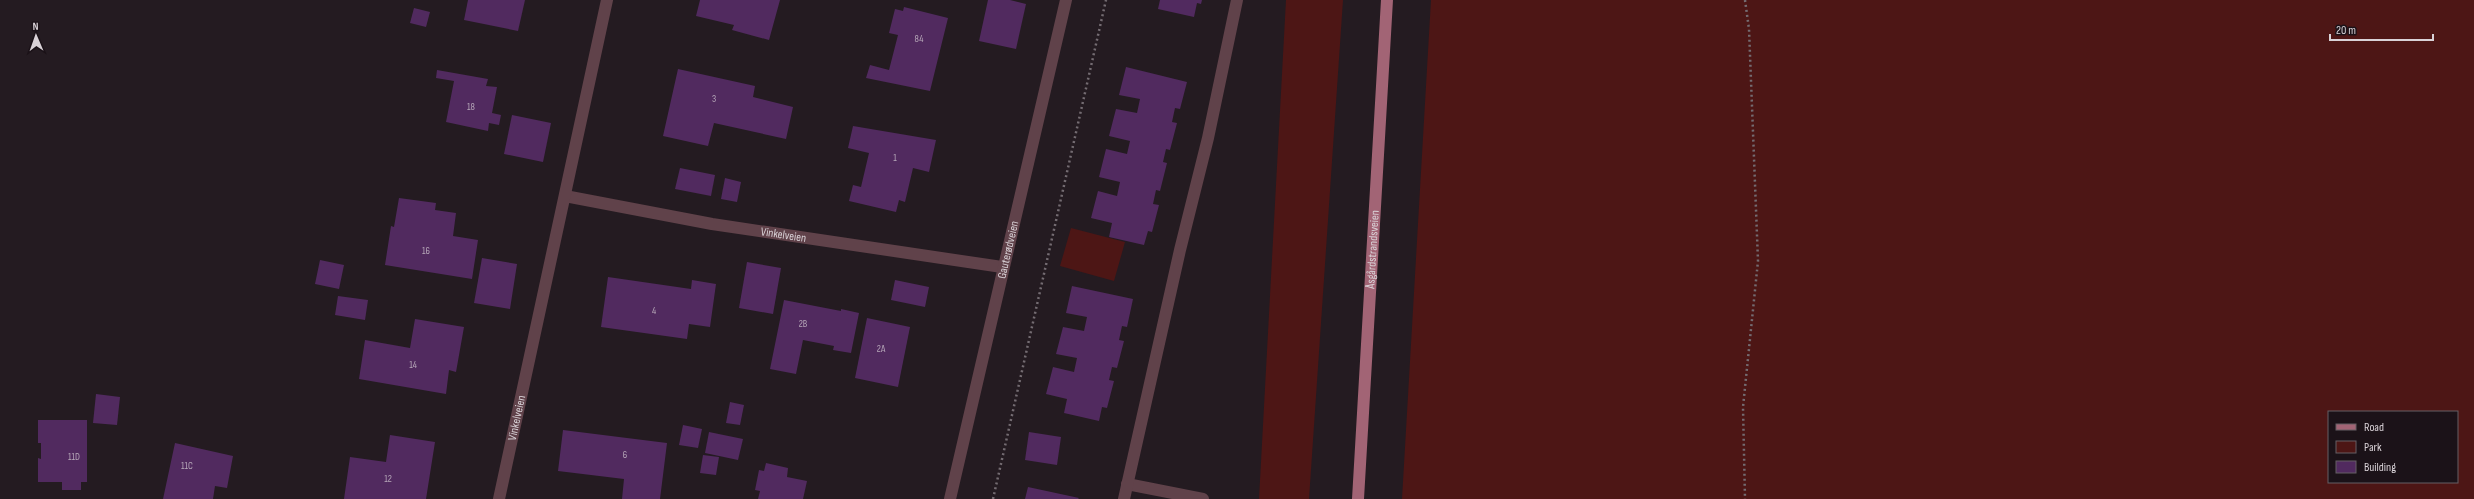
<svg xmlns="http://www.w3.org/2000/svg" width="2474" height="499" font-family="'Sofia Sans Condensed',sans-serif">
<rect width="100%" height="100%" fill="#241b21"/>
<g fill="#4d1615" fill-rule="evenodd">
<path d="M1286,0H1343L1309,499H1259Z"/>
<path d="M1431,0H2474V499H1402ZM2329,412H2457V482H2329Z"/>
<path d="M1071,228L1125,242L1114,281L1060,266Z"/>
</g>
<g fill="#512a5f">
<path d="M468,0H525L518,31L464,20Z"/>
<path d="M700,0H780L769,40L732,30L734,25L696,16Z"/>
<path d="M988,0H1010L1026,4L1016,49L979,41Z"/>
<path d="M1160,0H1202L1201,4L1197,3L1194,17L1158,9Z"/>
<path d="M904,7L948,18L930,91L866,78L870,65L889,70L898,35L889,33L895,9L903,11Z"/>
<path d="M414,8L430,12L426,27L410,23Z"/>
<path d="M1126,67L1187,82L1180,109L1175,108L1172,122L1177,123L1170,150L1166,149L1163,162L1167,163L1160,191L1156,190L1153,204L1159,205L1152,232L1148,231L1144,245L1109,237L1112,223L1091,218L1098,191L1117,196L1120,182L1099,177L1106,149L1127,154L1130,141L1109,136L1116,109L1137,113L1140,99L1119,95Z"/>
<path d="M678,69L755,86L753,97L793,107L786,139L714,123L708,146L663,136Z"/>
<path d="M437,70L488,79L486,86L497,87L492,113L501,115L499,125L489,123L488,131L446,122L454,81L436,78Z"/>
<path d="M512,115L551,123L543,162L504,154Z"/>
<path d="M853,126L936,140L929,172L913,168L905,202L899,200L896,212L849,201L853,185L861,187L869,153L848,148Z"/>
<path d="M680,168L715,175L711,196L675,189Z"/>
<path d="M725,178L741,182L737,202L721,199Z"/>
<path d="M399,198L436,203L435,210L456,213L453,236L478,240L472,279L385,265L391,226L394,227Z"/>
<path d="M482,258L517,264L510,309L474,303Z"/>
<path d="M320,260L344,265L339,289L315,284Z"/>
<path d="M747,262L781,268L773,314L739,308Z"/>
<path d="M608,277L691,289L692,280L716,284L710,327L689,324L687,339L601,327Z"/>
<path d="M895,280L929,287L925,307L891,300Z"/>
<path d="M1072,286L1133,299L1127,327L1122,326L1119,340L1124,341L1117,368L1112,367L1109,380L1114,381L1107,408L1102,407L1099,421L1064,413L1067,399L1046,394L1053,367L1074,372L1077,358L1056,354L1063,327L1084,331L1087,317L1066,313Z"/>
<path d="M338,296L368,300L365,320L335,315Z"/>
<path d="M784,300L841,311V309L859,313L851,353L833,350L834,346L803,340L796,374L770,369Z"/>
<path d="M867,318L910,327L898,387L855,378Z"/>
<path d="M415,319L464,327L456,372L449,370L446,394L359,379L365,340L410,348Z"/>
<path d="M96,394L120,397L117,425L93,423Z"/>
<path d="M730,402L744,405L740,425L726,423Z"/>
<path d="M38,420H87V482H81V490H62V482H38V458L41,459V443H38Z"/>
<path d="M683,425L702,429L698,448L679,445Z"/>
<path d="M563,430L667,443L660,499H622L624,479L558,471Z"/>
<path d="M709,432L743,439L738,460L705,453Z"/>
<path d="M1029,432L1061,437L1057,465L1025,460Z"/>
<path d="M390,435L435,442L426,499H344L350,457L386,462Z"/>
<path d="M175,443L233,456L227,488L215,486L213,499H163Z"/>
<path d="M703,455L719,457L716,475L700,473Z"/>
<path d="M766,463L788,468L787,477L807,481L803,499H758L760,491L755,490L759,470L764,471Z"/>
<path d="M1028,487L1079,498L1078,499H1025Z"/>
</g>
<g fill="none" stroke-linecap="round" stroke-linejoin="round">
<g stroke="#746c72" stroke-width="2.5" stroke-dasharray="2 3" stroke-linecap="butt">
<path d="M1745,0L1749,29L1758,261L1743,407L1745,499"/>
<path d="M993,499L1106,0"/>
</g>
<path stroke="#60424a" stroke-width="12" d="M1127,484L1203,499"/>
<g stroke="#60424a" stroke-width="12">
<path id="s1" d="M565,196L712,224L1002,267"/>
<path id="s2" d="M499,499L607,0"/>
<path id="s3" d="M950,499L1066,0"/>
<path d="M1124,499L1180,250L1208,138L1237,0"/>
</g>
<path stroke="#a26475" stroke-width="12" id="s4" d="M1358,499L1387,0"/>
</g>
<g text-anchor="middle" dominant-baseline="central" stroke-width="3.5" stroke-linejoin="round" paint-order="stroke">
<g font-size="10" fill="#b7a8b9">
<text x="919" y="39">84</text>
<text x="714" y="99">3</text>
<text x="471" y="107">18</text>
<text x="895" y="158">1</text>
<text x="426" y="251">16</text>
<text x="654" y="311">4</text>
<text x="803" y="324">2B</text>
<text x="881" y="349">2A</text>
<text x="413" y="365">14</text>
<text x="625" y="455">6</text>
<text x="74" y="457">11D</text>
<text x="187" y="466">11C</text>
<text x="388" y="479">12</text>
</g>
<g font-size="12" fill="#d9d2d7" stroke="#1b1218">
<text stroke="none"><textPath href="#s1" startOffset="222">Vinkelveien</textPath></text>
<text stroke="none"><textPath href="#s3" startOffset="256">Gauterødveien</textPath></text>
<text stroke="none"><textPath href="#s4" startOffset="250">Åsgårdstrandsveien</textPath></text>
<text stroke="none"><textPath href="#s2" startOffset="83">Vinkelveien</textPath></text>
</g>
</g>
<rect x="2328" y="411" width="130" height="72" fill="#1b1218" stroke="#675f64"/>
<rect x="2336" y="424" width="20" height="6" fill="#a26475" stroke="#675f64"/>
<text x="2364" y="431" font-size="12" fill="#d9d2d7">Road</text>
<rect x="2336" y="441" width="20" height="12" fill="#4d1615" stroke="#675f64"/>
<text x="2364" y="451" font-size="12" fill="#d9d2d7">Park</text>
<rect x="2336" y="461" width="20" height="12" fill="#512a5f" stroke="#675f64"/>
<text x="2364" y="471" font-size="12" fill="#d9d2d7">Building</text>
<g transform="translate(36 36) rotate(358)" stroke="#1b1218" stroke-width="3" paint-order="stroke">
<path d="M0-3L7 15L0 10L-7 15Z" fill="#d9d2d7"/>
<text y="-6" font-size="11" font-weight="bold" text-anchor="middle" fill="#d9d2d7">N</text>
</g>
<path d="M2330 34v6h103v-6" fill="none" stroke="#d9d2d7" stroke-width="2"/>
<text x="2336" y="34" font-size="12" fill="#d9d2d7" stroke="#1b1218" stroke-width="3" paint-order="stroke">20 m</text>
</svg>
